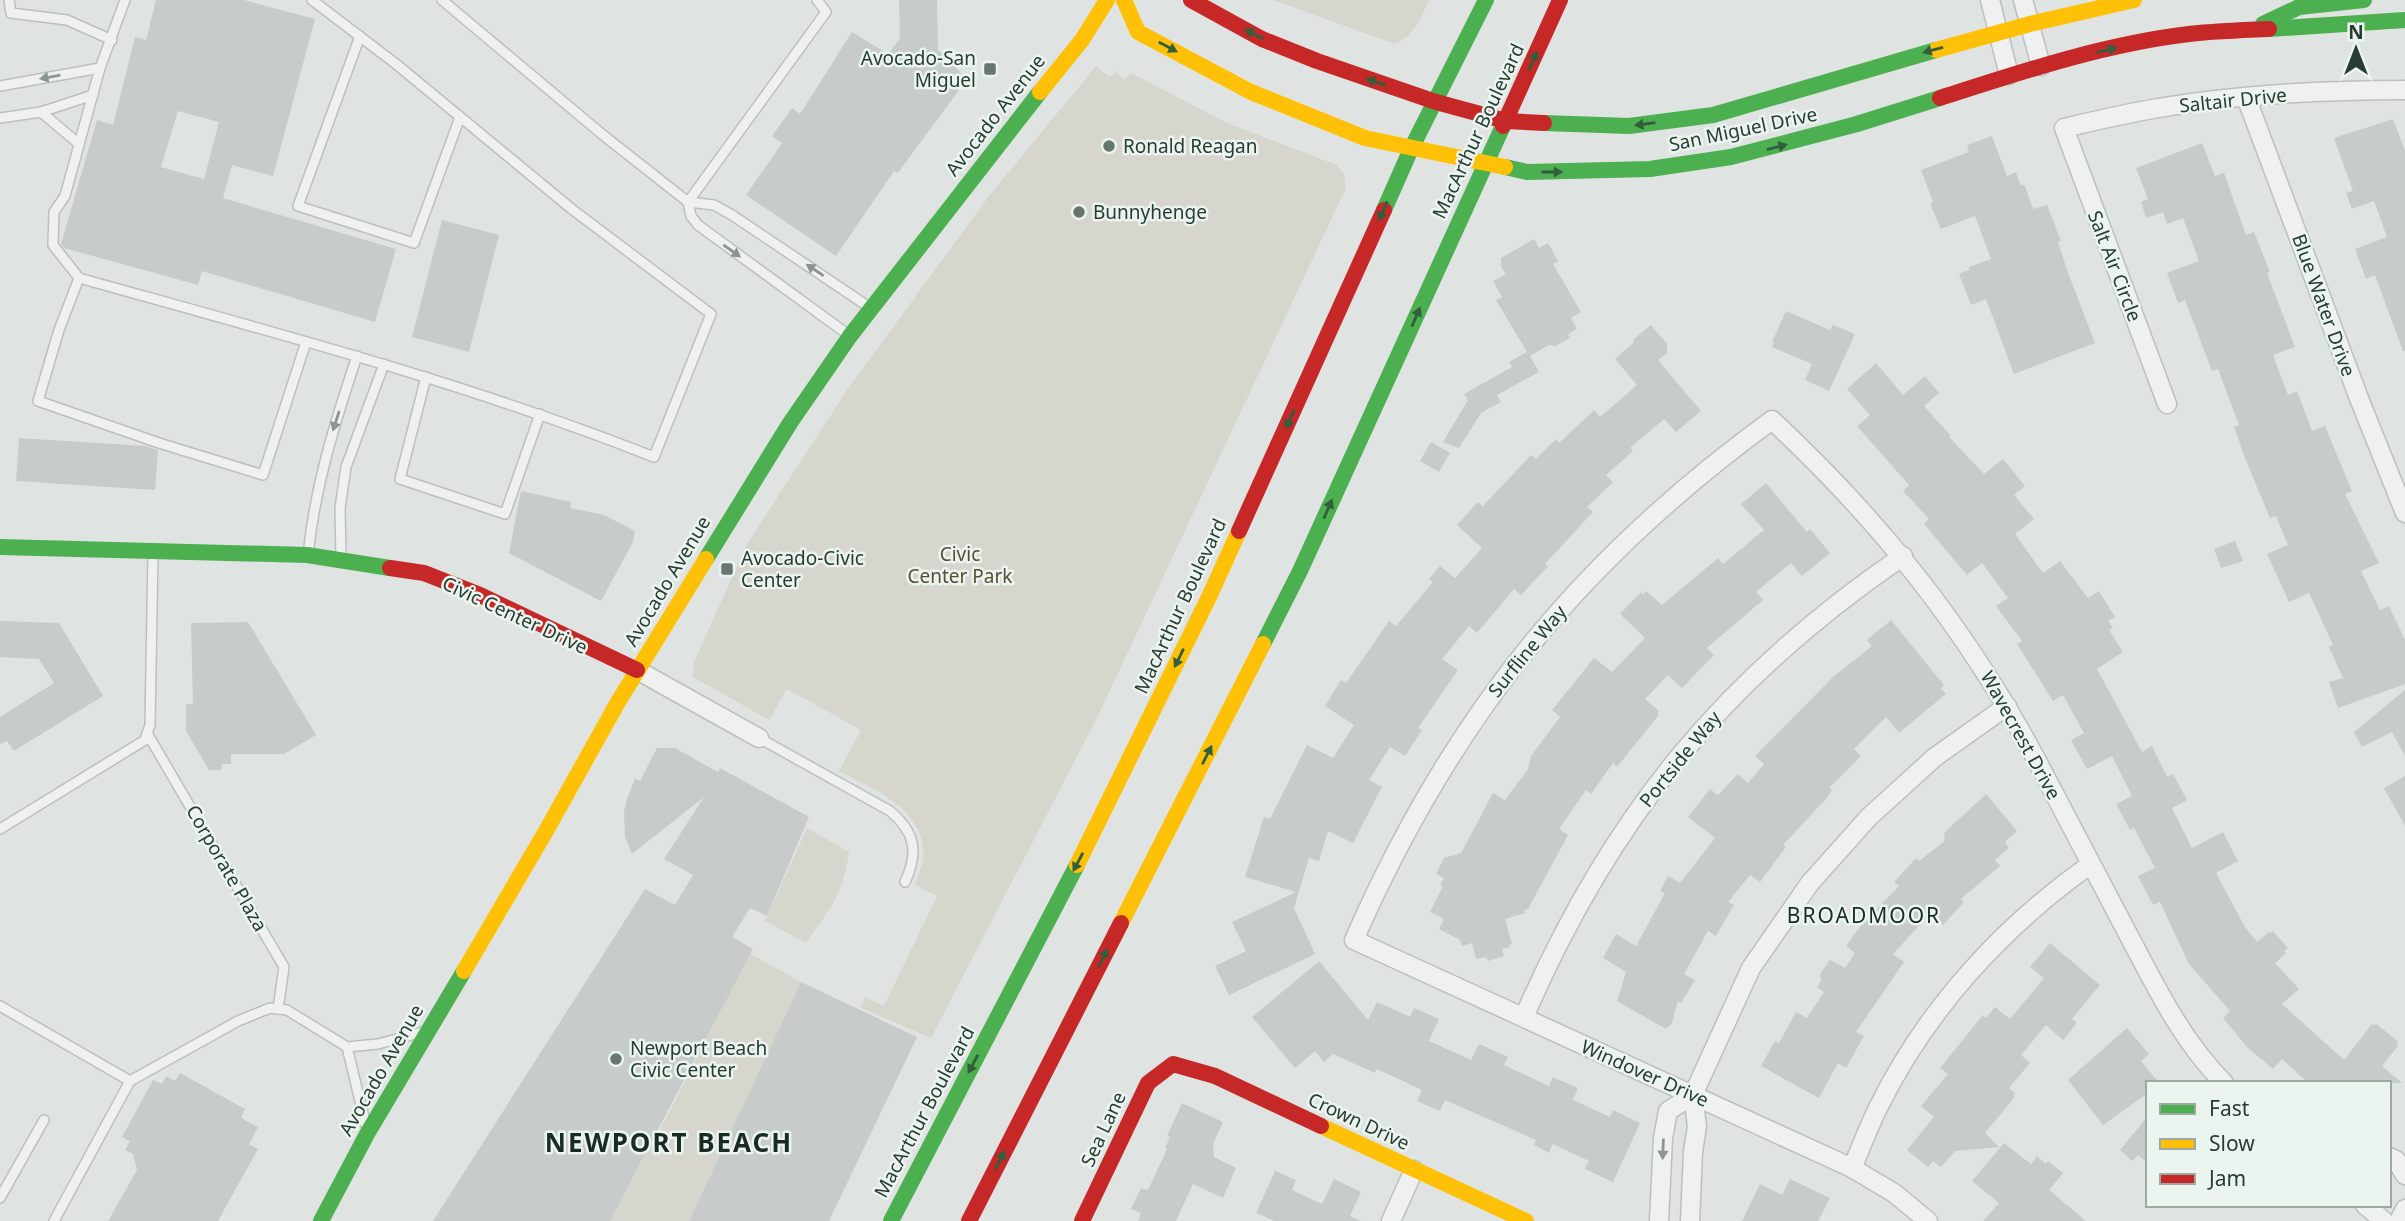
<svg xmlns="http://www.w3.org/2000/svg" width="2405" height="1221" font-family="'Noto Sans',sans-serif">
<rect width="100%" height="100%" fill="#dfe4e2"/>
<g fill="#d7d6ce">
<path d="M1273,0H1429C1420,19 1415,36 1395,44Z"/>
<path d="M1096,66L1110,77L1116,71L1124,79L1131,73L1227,123L1337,165L1344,174L1346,188L1097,718L931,1038L861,1008L865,997L884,1006L937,896L915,885C917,876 922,868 923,859C928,810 874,790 839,771L861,730L787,689L769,720L693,677L694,662L747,544L847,390L989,196Z"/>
<path d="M807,828L849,852C843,896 830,908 806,943L765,921Z"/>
<path d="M749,953L801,982L689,1221H609L672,1107Z"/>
</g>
<g fill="#c7ccca" fill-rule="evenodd">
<path d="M156,0H244L315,19L273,176L232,165L223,198L396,249L375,322L202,271L198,285L64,248L61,244L97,120L113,125L135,37L146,40ZM178,111L219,122L204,179L161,167Z"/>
<path d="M899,0H937L938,50L967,79L898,173L894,171L836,256L746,195L782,143L772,136L792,108L800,114L852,32L888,54L900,38Z"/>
<path d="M2393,119L2405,151V351H2403L2375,275L2366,279L2355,249L2387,237L2374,201L2352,209L2346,193L2353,191L2334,138Z"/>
<path d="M1992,136L2007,176L2016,172L2020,184L2025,186L2033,209L2047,205L2061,241L2058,242L2067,270L2095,343L2014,374L1986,299L1971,305L1959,274L1969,270V267L1991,259L1975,216L1941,229L1930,204L1933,202L1921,170L1969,152L1967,145Z"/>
<path d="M2202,143L2215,176L2224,173L2246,235L2254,232L2270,272L2267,273L2295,347L2273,355L2288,395L2297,391L2312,431L2325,426L2352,491L2345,494L2379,563L2361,571L2380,610L2389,606L2405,640V684L2338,708L2329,682L2343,678L2329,647L2333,645L2309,593L2289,602L2267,554L2288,545L2276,516L2270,518L2245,458L2234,427L2239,425L2218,369L2212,371L2185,300L2178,303L2167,273L2199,261L2183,218L2167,224L2163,212L2146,218L2141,202L2148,199L2136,168Z"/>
<path d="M442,220L499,235L469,352L412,337Z"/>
<path d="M1534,239L1539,248L1548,243L1558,261L1553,264L1581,312L1571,318L1577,329L1568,334L1570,338L1555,346L1549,345L1530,356L1539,372L1497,395L1501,402L1481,413L1459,448L1443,442L1468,400L1464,394L1512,367L1509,362L1527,352L1496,300L1502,297L1493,281L1506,274L1501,267V258Z"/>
<path d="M1786,311L1830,330L1833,325L1855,334L1829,391L1805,380L1812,364L1772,347L1774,342H1772Z"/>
<path d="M1651,325L1667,344V353L1658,360L1701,411L1676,432L1664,419L1630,448L1633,451L1606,475L1613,482L1587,507L1593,512L1545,564L1548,566L1521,595L1514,589L1477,633L1469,626L1442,659L1458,670L1418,728L1422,730L1405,756L1390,747L1369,780L1382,787L1353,843L1328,831L1319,861L1309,858L1294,908L1315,954L1229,995L1215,966L1246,951L1232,922L1296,892L1245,877L1264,817L1270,819L1307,745L1333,758L1354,725L1325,706L1341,680L1346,683L1389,621L1396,626L1433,582L1429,579L1440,566L1455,578L1482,548L1457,525L1478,502L1483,506L1531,455L1536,459L1556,439L1559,443L1594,410L1600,417L1637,385L1615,359L1633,343L1634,339Z"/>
<path d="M1876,363L1903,395L1925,376L1939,393L1924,406L1951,436L1949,437L1984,474L2003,459L2025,486L2014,495L2034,519L2015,534L2043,573L2060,561L2088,598L2099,591L2115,617L2108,621L2113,628L2109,630L2123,652L2097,669L2142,752L2152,746L2167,777L2173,774L2187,800L2172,808L2192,848L2223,832L2238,861L2216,873L2245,927L2257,942L2269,932L2270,933L2273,931L2288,948L2284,951L2286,953L2275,963L2299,989L2282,1004L2344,1060L2372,1024L2374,1026L2376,1024L2398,1041L2396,1044L2398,1046L2382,1066L2402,1083H2308L2282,1059L2273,1069L2247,1047L2223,1018L2230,1011L2189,964L2160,902L2153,905L2138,876L2155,868L2134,828L2130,830L2116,804L2132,796L2112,756L2087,769L2071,740L2084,733L2063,695L2053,701L2017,644L2022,641L1996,606L2008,598L1982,563L1967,575L1924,524L1929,519L1903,491L1909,485L1857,426L1870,415L1847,389Z"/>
<path d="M19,438L146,446L158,450L155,490L16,481Z"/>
<path d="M1431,442L1450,453L1439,472L1420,461Z"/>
<path d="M1766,483L1807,532L1810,529L1830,553L1802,576L1791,563L1756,592L1763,600L1707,648L1714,655L1682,688L1668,675L1645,699L1658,710V716L1617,767L1613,763L1591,794L1586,790L1559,829L1568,835L1528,909L1524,910L1525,913L1505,919L1512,944L1509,945L1510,947L1502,949L1504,956L1488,961L1486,957L1476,959L1472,943L1462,946L1460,940L1439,929L1444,919L1430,912L1443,886L1440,885L1444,878L1436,874L1444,858L1461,853L1493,793L1505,800L1528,769L1531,756L1560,717L1552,710L1594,658L1612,672L1645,638L1620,614L1641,592L1643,594L1646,591L1662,605L1718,558L1723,564L1764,530L1741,504Z"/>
<path d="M521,491L571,502L570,508L604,515L635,531L633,542L601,601L509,553Z"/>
<path d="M2235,541L2243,561L2221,568L2214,549Z"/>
<path d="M1891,620L1944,685L1941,688L1946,694L1899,733L1886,717L1854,749L1861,756L1829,788L1832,790L1825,800L1783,845L1786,847L1760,882L1750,875L1728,902L1734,905L1716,936L1708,931L1684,974L1695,980L1681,1003L1678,1001L1672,1023L1666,1029L1617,1001L1626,972L1603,958L1616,934L1636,946L1665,893L1660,891L1668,876L1680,883L1715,838L1688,817L1710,789L1718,795L1738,774L1748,783L1764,764L1755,756L1833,677L1872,646L1867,640Z"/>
<path d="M0,621L59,623L103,696L14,751L7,741L0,744V717L54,683L39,659L0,657Z"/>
<path d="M248,622L316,735L284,754H231V764H222L221,770H209L186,731V704H193L191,623Z"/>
<path d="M2405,690V756L2392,732L2362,747L2354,732Z"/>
<path d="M657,748H675L718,772L720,768L809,817L767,916L750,908L732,937L753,949L610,1221H433L645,889L675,905L693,875L664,859L704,797L632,854L625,837L624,812L627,799L635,779L640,781Z"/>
<path d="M2405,776V826L2384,788Z"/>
<path d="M1986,794L2017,831L2005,842L2009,848L1995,860L2000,866L1961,899L1964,902L1943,925L1930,914L1893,954L1904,962L1856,1032L1864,1036L1846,1068L1838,1063L1819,1098L1761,1066L1775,1041L1779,1043L1796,1012L1807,1018L1824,992L1817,987L1821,981L1820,974L1830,960L1845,968L1855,953L1846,946L1858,929L1899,886L1894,882L1916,858L1919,861L1945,841L1944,833Z"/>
<path d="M2050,943L2100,985L2072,1019L2077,1023L2063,1040L2046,1025L2021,1055L2030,1063L2009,1088L2015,1093L2013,1096L2015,1097L1985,1133L1999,1147L1955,1151L1941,1167L1933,1161L1928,1167L1907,1150L1934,1117L1921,1106L1948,1074L1940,1068L1983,1015L1986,1018L1995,1007L2010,1019L2044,978L2030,967Z"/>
<path d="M1319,961L1368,1020L1377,1002L1410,1017L1414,1008L1439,1019L1429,1041L1471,1060L1479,1044L1508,1057L1504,1065L1549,1086L1553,1077L1578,1088L1573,1100L1610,1117L1613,1110L1640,1123L1613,1182L1585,1169L1589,1161L1553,1144L1549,1153L1534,1145L1536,1140L1445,1100L1440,1111L1417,1101L1422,1090L1377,1069L1375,1073L1333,1054L1324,1062L1315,1051L1295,1068L1252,1017Z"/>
<path d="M801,982L917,1037L829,1221H689Z"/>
<path d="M2127,1028L2149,1054L2141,1061L2159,1083H2148V1093L2103,1125L2068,1080Z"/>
<path d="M180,1073L245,1109L241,1118L258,1127L249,1144L258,1149L218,1221H108L137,1170L133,1154L125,1150L130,1141L122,1137L153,1080L162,1084L166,1076L175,1081Z"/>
<path d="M1182,1103L1223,1122L1213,1144L1214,1157L1236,1168L1223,1198L1193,1184L1176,1221H1138L1141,1213L1131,1209L1141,1188L1146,1190L1149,1188L1167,1149L1165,1148L1170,1137L1167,1136Z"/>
<path d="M2148,1116V1163L2138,1155L2132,1161L2120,1150Z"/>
<path d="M2004,1143L2031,1164L2037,1156L2046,1164L2048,1161L2063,1173L2049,1190L2086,1221H1983L1999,1203L1972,1181Z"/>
<path d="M1275,1171L1296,1180L1292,1190L1322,1204L1334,1179L1361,1192L1350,1216L1361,1221H1274L1256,1213Z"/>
<path d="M1790,1179L1830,1198L1818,1221H1742L1760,1184L1782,1195Z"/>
</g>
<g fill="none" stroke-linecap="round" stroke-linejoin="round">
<defs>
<g id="lane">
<path d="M9,0L11,13L67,20L112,40"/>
<path d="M125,0L100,68L65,196L54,212L53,245L79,278C272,332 467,383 654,457L711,314L573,210L396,64L312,0"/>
<path d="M442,0L603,135L688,202L714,205L732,215L869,307"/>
<path d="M817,0L826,12L688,202L691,216L698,225L850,336"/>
<path d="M360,36L298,206L414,243L460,117"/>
<path d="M0,86L100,68"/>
<path d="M41,112L79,144"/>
<path d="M0,118L41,112L93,95"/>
<path d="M79,278L59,330L38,401L159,443L263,475L306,342"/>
<path d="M426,377L400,479L505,514L540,414"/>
<path d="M308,555C315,486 335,422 357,356"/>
<path d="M341,558L340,508L346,467L384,364"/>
<path d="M147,733L284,967L278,1009"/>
<path d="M759,738L890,811C915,832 919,852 905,882"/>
<path d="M0,829L145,740L150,725L153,552"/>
<path d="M0,1006L130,1081L238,1021L270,1008L287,1010L347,1047L366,1126"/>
<path d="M347,1047L378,1044L423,1032"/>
<path d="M0,1198L44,1120"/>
<path d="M54,1221L130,1081"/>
</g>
<g id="street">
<path d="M1990,0L2009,75"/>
<path d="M2023,0L2041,66"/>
<path d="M2246,97L2360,401L2405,513"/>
<path d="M2167,404L2064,128C2094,121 2123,114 2153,109C2236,94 2321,90 2405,90"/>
<path d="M637,670L759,738"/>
<path d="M1524,1017C1610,818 1723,679 1903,556"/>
<path d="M2389,1157L2396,1160L2405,1175"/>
<path d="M1852,1168C1861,1148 1868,1128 1878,1108C1926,1010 2002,927 2091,864"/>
<path d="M2365,1205L2384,1221"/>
<path d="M1391,1221L1414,1170"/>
<path d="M1659,1221L1663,1138L1668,1111L1693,1095"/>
<path d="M1690,1221L1693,1152L1697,1126L1693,1095L1751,968L1810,883L1869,817L1935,757L2007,706"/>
<path d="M1928,1221L1894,1193L1852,1168L1354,940C1451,719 1577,562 1772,420C1881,522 1964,626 2035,757C2067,817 2098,877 2129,936C2156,987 2182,1041 2224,1083"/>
<path d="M2399,1221L2405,1209"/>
</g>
</defs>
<use href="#lane" stroke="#bbc0be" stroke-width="12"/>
<use href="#street" stroke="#bbc0be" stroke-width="21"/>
<use href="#lane" stroke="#eef1f0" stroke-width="9"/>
<use href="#street" stroke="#eef1f0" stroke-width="18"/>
<g stroke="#4caf50" stroke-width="16">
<path d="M2263,24L2299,7L2364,0"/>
<path d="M2269,29L2405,20"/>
<path d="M1544,123L1629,126L1713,115L1936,50"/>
<path d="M1505,167L1527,172L1650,169L1731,157L1857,124L1940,98"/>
<path d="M1384,210L1411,149L1486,0"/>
<path d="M0,547L307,555L390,568"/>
<path d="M706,559L790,423L850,336L1040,92"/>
<path d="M1263,644L1300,571L1503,126"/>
<path d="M321,1221L367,1134L464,971"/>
<path d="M891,1221L1077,865"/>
</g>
<g stroke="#ffc107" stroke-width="16">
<path d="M1124,0L1138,32L1251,92L1365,138L1505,167"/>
<path d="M1936,50L2030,24L2134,0"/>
<path d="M1040,92L1082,40L1107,0"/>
<path d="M1077,865L1209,597L1239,531"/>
<path d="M1121,923L1263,644"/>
<path d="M464,971L546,831L618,702L706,559"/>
<path d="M1321,1126L1526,1221"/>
</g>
<g stroke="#c62828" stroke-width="16">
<path d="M1191,0L1262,39L1317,61L1436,102L1506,121L1544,123"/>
<path d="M1940,98C2021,72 2104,44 2189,34C2215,31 2242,30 2269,29"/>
<path d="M1503,126L1560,0"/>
<path d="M1239,531L1384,210"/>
<path d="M390,568L424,573L480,595L637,670"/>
<path d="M969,1221L1121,923"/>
<path d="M1082,1221L1148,1083L1173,1064L1215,1076L1321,1126"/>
</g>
</g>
<defs><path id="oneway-solid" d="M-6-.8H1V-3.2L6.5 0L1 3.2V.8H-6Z" transform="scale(1.75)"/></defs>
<g fill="#325e3b">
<use href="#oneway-solid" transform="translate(1254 34) rotate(-153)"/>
<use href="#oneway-solid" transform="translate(1168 47) rotate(28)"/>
<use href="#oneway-solid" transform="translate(1933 50) rotate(165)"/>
<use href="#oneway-solid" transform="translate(2107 50) rotate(-13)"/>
<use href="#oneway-solid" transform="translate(1533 61) rotate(-66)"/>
<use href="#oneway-solid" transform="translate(1376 82) rotate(-161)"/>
<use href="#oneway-solid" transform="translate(1645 124) rotate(172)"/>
<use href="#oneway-solid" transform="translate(1777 147) rotate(-14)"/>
<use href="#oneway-solid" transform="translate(1552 172)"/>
<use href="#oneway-solid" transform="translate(1383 211) rotate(114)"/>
<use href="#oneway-solid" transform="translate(1416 317) rotate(-66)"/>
<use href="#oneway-solid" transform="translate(1290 419) rotate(114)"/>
<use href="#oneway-solid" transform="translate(1328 509) rotate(-66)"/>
<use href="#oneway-solid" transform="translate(1179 658) rotate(116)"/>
<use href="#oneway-solid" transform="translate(1207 755) rotate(-63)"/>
<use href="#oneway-solid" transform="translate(1078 862) rotate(118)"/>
<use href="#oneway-solid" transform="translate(1103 958) rotate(-63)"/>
<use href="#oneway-solid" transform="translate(973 1064) rotate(118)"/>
<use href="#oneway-solid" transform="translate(1000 1160) rotate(-63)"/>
</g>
<g fill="#8a9691">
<use href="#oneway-solid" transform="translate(50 77) rotate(170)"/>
<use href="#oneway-solid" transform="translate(732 251) rotate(35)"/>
<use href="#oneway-solid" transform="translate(815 270) rotate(-146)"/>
<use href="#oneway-solid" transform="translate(336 421) rotate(108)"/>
<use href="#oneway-solid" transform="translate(1663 1149) rotate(92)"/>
</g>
<g fill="#677770" stroke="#ecf4f0" stroke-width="2.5">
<rect x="983" y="62" width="14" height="14" rx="3.5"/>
<circle cx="1109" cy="146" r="7"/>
<circle cx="1079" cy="212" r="7"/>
<rect x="720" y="562" width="14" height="14" rx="3.5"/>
<circle cx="616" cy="1059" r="7"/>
</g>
<g text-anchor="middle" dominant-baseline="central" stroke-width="5" stroke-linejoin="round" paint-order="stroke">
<g font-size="19" fill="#273c32" stroke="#ecf4f0" text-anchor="start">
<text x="976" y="58" text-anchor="end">Avocado-San<tspan x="976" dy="22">Miguel</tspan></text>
<text x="1123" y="146">Ronald Reagan</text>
<text x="1093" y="212">Bunnyhenge</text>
<text x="741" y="558">Avocado-Civic<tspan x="741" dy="22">Center</tspan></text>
<text x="630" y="1048">Newport Beach<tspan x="630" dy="22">Civic Center</tspan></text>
</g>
<g font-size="19" fill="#273c32" stroke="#ecf4f0">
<text transform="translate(2233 100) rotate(-6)">Saltair Drive</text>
<text transform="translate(995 115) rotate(-52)">Avocado Avenue</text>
<text transform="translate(1743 129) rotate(-12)">San Miguel Drive</text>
<text transform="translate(1478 131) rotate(-65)">MacArthur Boulevard</text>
<text transform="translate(2115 266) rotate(69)">Salt Air Circle</text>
<text transform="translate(2324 305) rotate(70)">Blue Water Drive</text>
<text transform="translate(667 581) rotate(-59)">Avocado Avenue</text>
<text transform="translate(1180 606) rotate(-65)">MacArthur Boulevard</text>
<text transform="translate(515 615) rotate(25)">Civic Center Drive</text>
<text transform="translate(1527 651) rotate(-51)">Surfline Way</text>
<text transform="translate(2021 735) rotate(61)">Wavecrest Drive</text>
<text transform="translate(1680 759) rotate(-51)">Portside Way</text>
<text transform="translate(227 868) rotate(60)">Corporate Plaza</text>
<text transform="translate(381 1070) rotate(-60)">Avocado Avenue</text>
<text transform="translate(1645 1073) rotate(24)">Windover Drive</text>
<text transform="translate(924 1112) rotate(-62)">MacArthur Boulevard</text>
<text transform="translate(1359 1121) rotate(25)">Crown Drive</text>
<text transform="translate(1103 1129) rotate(-65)">Sea Lane</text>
</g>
<g font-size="19" fill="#574e35" stroke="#ecf4f0">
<text x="960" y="554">Civic<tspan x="960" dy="22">Center Park</tspan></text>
</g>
<g font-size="21" letter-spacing="2" fill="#192c24" stroke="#ecf4f0">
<text x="1864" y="915">BROADMOOR</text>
</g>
<g font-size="26" font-weight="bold" letter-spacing="2" fill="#192c24" stroke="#ecf4f0">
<text x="669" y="1142">NEWPORT BEACH</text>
</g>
</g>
<rect x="2146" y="1081" width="245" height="126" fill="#ecf4f0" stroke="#9daaa4" stroke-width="2"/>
<rect x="2160" y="1104" width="35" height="10" fill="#4caf50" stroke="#9daaa4" stroke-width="2"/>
<text x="2209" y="1116" font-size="21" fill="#273c32">Fast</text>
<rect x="2160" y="1139" width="35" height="10" fill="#ffc107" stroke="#9daaa4" stroke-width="2"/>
<text x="2209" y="1151" font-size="21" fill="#273c32">Slow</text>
<rect x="2160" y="1174" width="35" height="10" fill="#c62828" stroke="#9daaa4" stroke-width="2"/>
<text x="2209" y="1186" font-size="21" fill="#273c32">Jam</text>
<g transform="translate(2356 49)" stroke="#ecf4f0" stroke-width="5" paint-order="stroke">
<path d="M0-5L12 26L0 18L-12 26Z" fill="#273c32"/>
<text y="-10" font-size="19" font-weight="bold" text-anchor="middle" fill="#273c32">N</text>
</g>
</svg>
